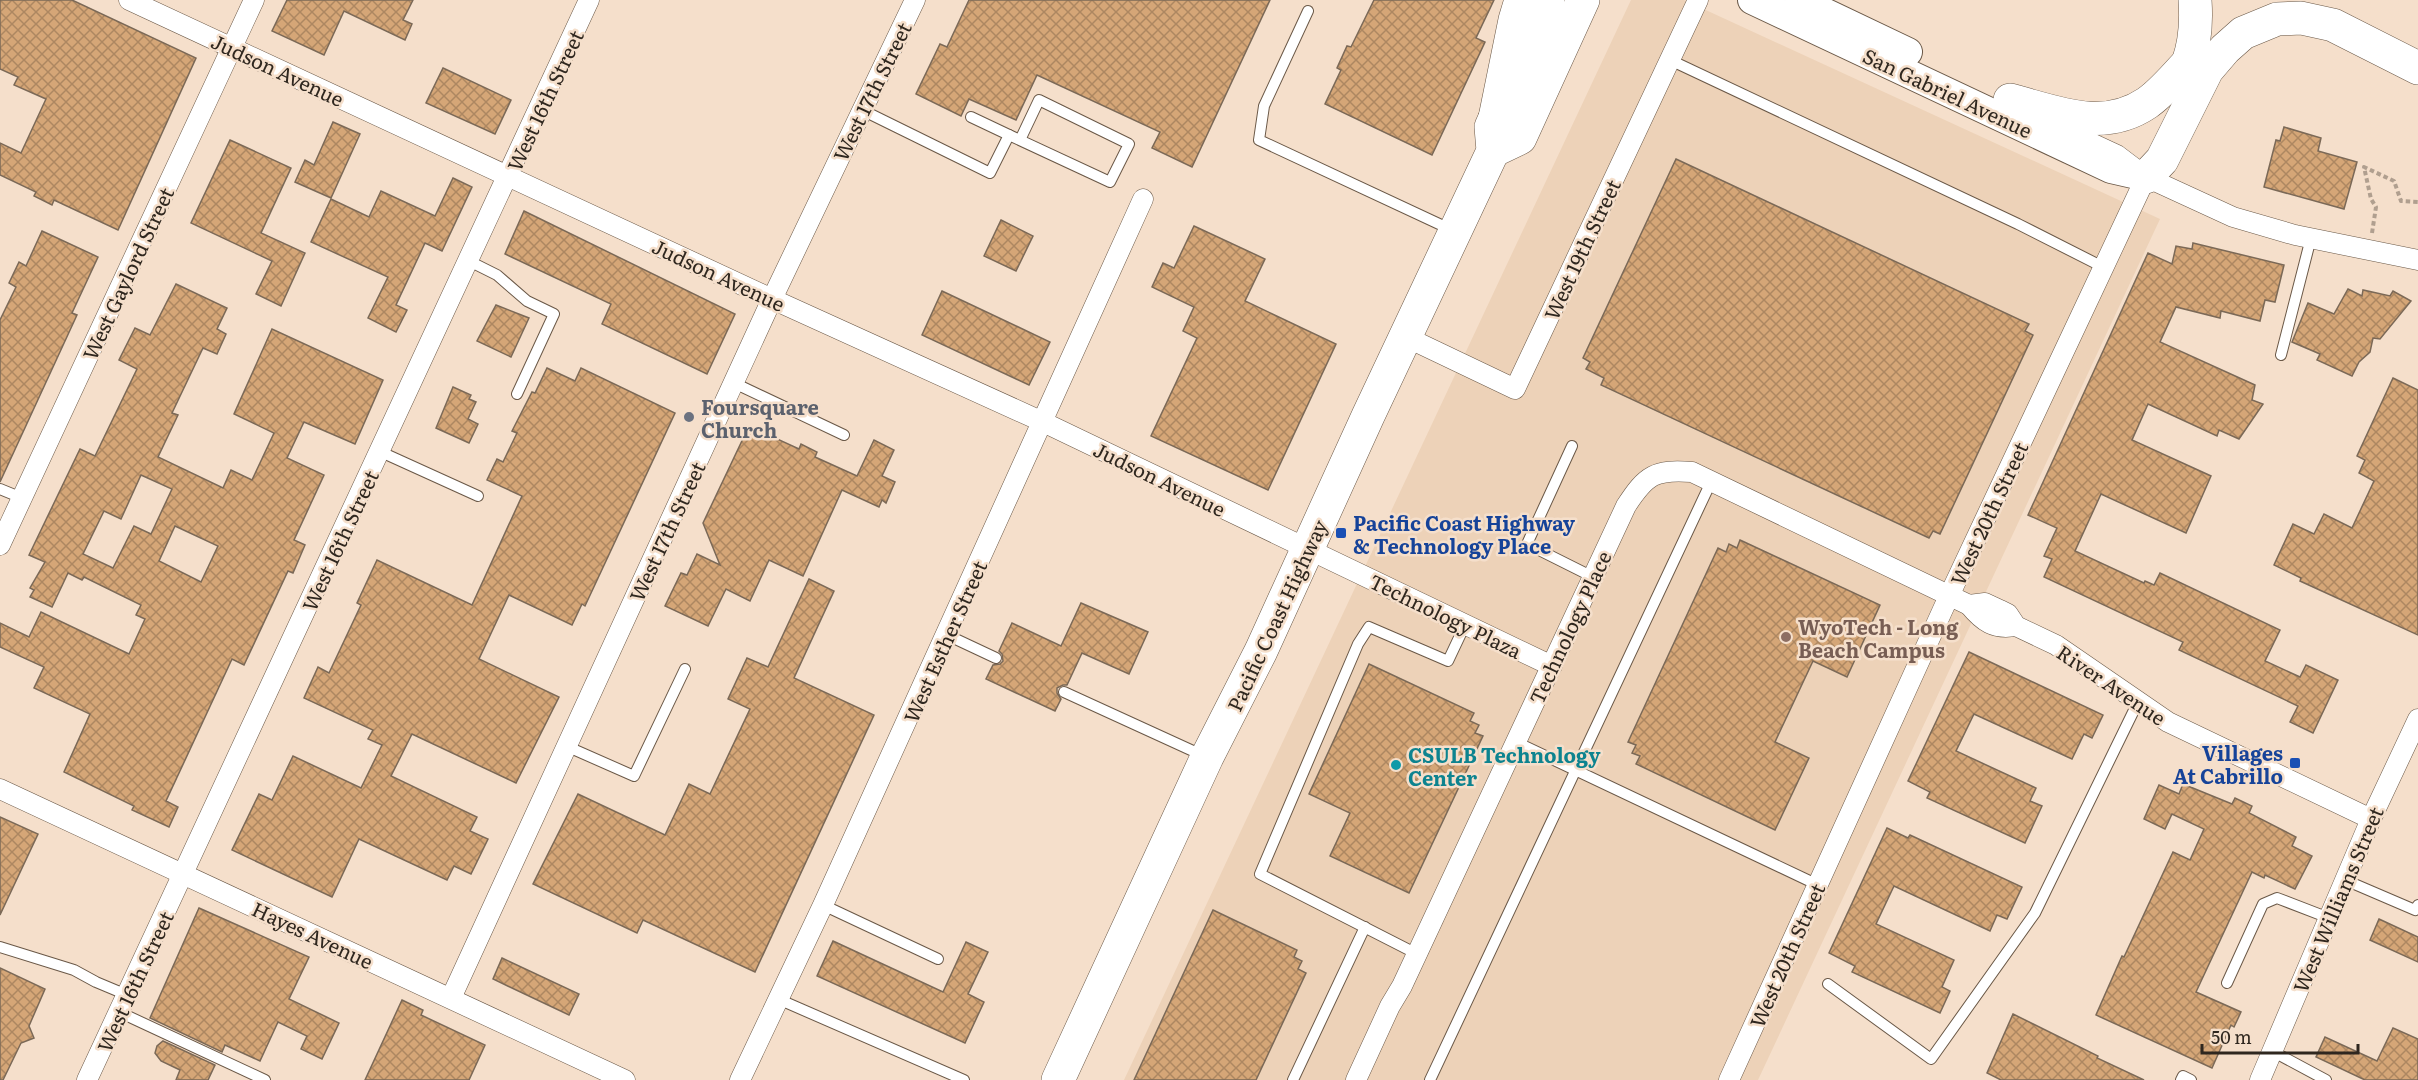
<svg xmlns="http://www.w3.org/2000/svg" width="2418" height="1080" font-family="Literata,serif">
<defs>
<pattern id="building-cross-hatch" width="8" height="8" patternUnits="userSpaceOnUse" patternTransform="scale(1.5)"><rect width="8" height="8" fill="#d5a677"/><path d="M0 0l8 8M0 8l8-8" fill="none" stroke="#ad8761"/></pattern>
</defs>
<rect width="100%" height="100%" fill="#f5dfcb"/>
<path fill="#edd2b8" d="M1631,0H1684L2160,219L1758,1080H1124Z"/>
<g fill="url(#building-cross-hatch)" stroke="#7b6957" stroke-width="1.5" fill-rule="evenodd">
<path d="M0,0H72L196,58L118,230L54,200L52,205L34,196L36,192L0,175V143L21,153L46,99L14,85L18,77L0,69Z"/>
<path d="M287,0H413L403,20L412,24L405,40L344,11L324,55L272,31Z"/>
<path d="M969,0H1270L1192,167L1152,148L1160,132L1037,75L1016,120L969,99L961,116L916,94L940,44L947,47Z"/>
<path d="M1374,0H1494L1476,38L1485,42L1432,155L1325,104L1341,70L1337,68L1347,46L1351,47Z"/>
<path d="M443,68L511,100L495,134L426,103Z"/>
<path d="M333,122L360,134L331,198L295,182L305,160L314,165Z"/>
<path d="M2284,127L2321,138L2318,151L2357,162L2344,209L2264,187L2276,140L2280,141Z"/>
<path d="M230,140L291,168L261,233L305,253L281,306L256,294L272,261L191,223Z"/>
<path d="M1676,159L2029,324L2025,331L2033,335L1940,534L1933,531L1929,538L1601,385L1604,378L1586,369L1590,362L1583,358Z"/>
<path d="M453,178L472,187L442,251L425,243L396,305L407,310L396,332L368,318L388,277L311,242L331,199L369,217L381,191L435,216Z"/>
<path d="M524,211L735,314L707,374L602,324L611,304L505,254Z"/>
<path d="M1001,220L1033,236L1016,271L984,256Z"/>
<path d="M1194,226L1265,259L1245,301L1336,344L1268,490L1151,436L1197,338L1183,331L1194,307L1152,287L1163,263L1174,268Z"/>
<path d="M42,231L98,257L72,313L77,315L0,482V320L16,287L9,283L19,262L26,266Z"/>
<path d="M2193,243L2284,265L2275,302L2265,300L2260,321L2221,311L2220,318L2176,307L2160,342L2255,385L2252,400L2263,404L2239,439L2219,430L2217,436L2148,404L2132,440L2211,476L2186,533L2101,494L2075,551L2144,583L2145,581L2154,585L2160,573L2280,630L2265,661L2300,677L2306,665L2338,680L2313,733L2290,722L2298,706L2179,650L2183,642L2044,577L2052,559L2044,556L2057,528L2028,515L2148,253L2172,264L2176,246L2192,249Z"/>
<path d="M176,284L227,308L217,329L226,334L217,354L203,348L172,413L178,415L158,457L223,488L231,470L252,480L274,433L234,414L272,329L383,380L355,444L304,422L287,458L324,475L294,540L305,545L293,573L288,571L244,665L232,659L166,801L178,807L169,827L132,810L134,806L64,772L90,714L34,688L44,667L0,647V623L29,637L41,612L129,654L145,619L136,615L141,605L84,577L82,580L68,573L52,607L30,597L34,590L30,588L45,562L29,555L80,449L95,456L137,369L119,360L135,328L150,335ZM141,475L172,489L151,534L134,526L113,568L83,554L104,511L121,519ZM175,526L218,546L201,582L159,561Z"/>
<path d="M2348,289L2362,296L2363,290L2390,296L2393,291L2411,301L2380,339L2373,338L2370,352L2359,362L2352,376L2317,360L2320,354L2292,342L2308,303L2334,314Z"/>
<path d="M942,291L1050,342L1029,385L922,335Z"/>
<path d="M496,305L529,318L511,357L477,341Z"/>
<path d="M547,368L575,381L581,368L675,413L585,606L582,604L572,625L509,595L479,659L559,697L516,783L412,734L391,776L477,817L470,831L488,839L471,874L454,866L447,880L359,839L332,897L232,850L259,794L272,800L293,756L361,788L382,745L368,739L373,730L304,698L318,667L329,673L361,605L357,603L377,560L472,605L522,496L487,480L497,459L503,462L517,433L512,431L532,392L535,393Z"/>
<path d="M2393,378L2418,390V635L2300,581L2301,578L2274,565L2293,524L2314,534L2324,514L2352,528L2374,481L2359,473L2365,460L2357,456Z"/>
<path d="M453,387L471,395L469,399L476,402L468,419L478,424L469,443L436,428Z"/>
<path d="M749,426L799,449L801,444L817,452L815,457L857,476L874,440L894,450L882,476L895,482L886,503L882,500L879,507L842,490L803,576L769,560L750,601L726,589L708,626L665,606L681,573L687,575L697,554L720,565L703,523Z"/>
<path d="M1740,540L1880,605L1847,677L1813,661L1775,742L1809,758L1775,830L1636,764L1640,756L1632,753L1636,745L1628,742L1718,548L1726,552L1729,544L1737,548Z"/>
<path d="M809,579L834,591L794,678L874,715L755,972L643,920L637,933L533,884L578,794L665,835L689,784L710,794L750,709L728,699L747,658L768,667Z"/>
<path d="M1081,603L1148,632L1129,674L1082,653L1067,685H1063L1057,688V693L1061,699L1055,711L986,679L993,665L1000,664L1003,661L1002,654L999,651L1012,623L1061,646Z"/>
<path d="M1969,652L2103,715L2092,738L2084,734L2072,759L1974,714L1956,751L2036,788L2030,801L2042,806L2025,843L1927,798L1930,792L1908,781Z"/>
<path d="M1369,664L1474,713L1470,721L1479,725L1475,733L1483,736L1409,893L1330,856L1350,813L1309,794Z"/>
<path d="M2183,784L2232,804L2235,798L2252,806L2249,813L2296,837L2292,846L2312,856L2295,889L2265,875L2264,878L2252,872L2196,992L2241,1012L2234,1027L2231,1025L2212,1068L2096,1015L2122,956L2124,957L2173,852L2190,860L2204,829L2172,814L2165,829L2144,819L2159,785L2179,794Z"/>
<path d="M0,817L38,834L0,915Z"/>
<path d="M1887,828L1908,838L1910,835L2022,887L2007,919L1997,915L1990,931L1894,886L1876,924L1954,960L1942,987L1950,991L1940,1013L1852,972L1855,966L1829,953Z"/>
<path d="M199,908L309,957L289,999L339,1023L322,1059L301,1049L307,1036L278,1022L260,1061L225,1045L222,1052L150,1018Z"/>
<path d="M1213,910L1297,950L1294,957L1302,961L1298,969L1306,973L1256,1080H1134Z"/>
<path d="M2379,919L2418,937V962L2370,940Z"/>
<path d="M833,941L943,992L966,942L988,952L968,994L984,1002L965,1043L817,976Z"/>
<path d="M502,958L579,994L569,1015L493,979Z"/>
<path d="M0,968L45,989L29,1026L34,1038L21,1043L3,1080H0Z"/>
<path d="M402,1000L423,1010L421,1015L485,1045L469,1080H365Z"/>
<path d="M2013,1014L2098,1056L2097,1058L2144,1080H2001L1987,1073Z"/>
<path d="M2393,1028L2418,1039V1080H2365L2316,1057L2325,1037L2377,1061Z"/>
<path d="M163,1041L215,1065L208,1080H176L180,1070L161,1061L155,1053L157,1046Z"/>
</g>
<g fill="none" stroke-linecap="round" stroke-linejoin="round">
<defs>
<g id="service">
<path d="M1308,11L1264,106L1259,140L1452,230"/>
<path d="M1670,60L2018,224L2103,267"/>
<path d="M862,110L990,173L1009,135L1110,182L1129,144L1039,100L1020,140"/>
<path d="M971,117L1009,135"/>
<path d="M469,261L497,275L527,301L554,314L517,394"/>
<path d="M2281,355L2311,238"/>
<path d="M734,383L844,435"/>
<path d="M1572,446L1527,544L1593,577"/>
<path d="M381,452L478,496"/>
<path d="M0,489L22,498"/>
<path d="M947,635L996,658"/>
<path d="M1064,692L1204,756"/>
<path d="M1516,742L1818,885"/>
<path d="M566,746L634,776L685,669"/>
<path d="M2345,880L2415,910L2418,905"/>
<path d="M823,905L938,959"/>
<path d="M0,947L74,970L96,982L127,995"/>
<path d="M1417,954L1260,874L1358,644L1369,627L1448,661L1465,625"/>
<path d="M2227,983L2263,904L2277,898L2329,918"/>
<path d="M1828,984L1931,1059L2035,913L2138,702"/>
<path d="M778,999L964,1080"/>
<path d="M119,1012L265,1080"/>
<path d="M2272,1051L2326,1080"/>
<path d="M1293,1080L1365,927"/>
<path d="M1430,1080L1711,482"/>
<path d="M2181,1080L2183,1076L2191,1080"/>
</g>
<g id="minor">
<path d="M129,0L772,299L1043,422L1552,666"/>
<path d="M2046,122L2117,155L2146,177L2233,217L2295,235L2418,260"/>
<path d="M1406,337L1515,389L1698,0"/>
<path d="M0,545L254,0"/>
<path d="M1969,605L1985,603L2000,610L2008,614L2016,626L2056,645L2168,722L2371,819"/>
<path d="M0,789L625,1080"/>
<path d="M451,998L772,299L915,0"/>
<path d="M87,1080L589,0"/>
<path d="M740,1080L823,905L1143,199"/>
<path d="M1356,1080L1390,1006L1402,986L1626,506C1646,475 1655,469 1692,472L1969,605C1983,622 1994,630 2016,626"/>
<path d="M1729,1080L1949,596L2146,177"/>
<path d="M2260,1080L2371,819L2418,719"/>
</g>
<g id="secondary">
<path d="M1752,0L2111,169L2146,177"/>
<path d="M1799,0L1908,52"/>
</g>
<g id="trunk">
<path d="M1493,151L1520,138L1583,0"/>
<path d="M1058,1080L1207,757L1261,651L1368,416L1493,151L1491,127L1548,0"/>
</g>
<g id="motorway">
<path d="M2181,80C2194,53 2197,29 2195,0"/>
<path d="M2010,100C2056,112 2103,133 2147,103C2163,92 2176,75 2190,61"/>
<path d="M1495,118L1515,20L1521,0"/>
<path d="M2146,177L2162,160L2207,70L2225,49L2243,33L2277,19L2301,18L2333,25L2418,68"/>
</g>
</defs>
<use href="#service" stroke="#6a5847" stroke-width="12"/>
<use href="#minor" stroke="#6a5847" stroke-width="21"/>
<use href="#secondary" stroke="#6a5847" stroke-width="30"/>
<use href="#trunk" stroke="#6a5847" stroke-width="34"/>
<use href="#motorway" stroke="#6a5847" stroke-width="34"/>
<path stroke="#b09f8f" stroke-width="4" stroke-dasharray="4.5 3" stroke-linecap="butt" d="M2372,233L2376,207L2371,199L2364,167L2394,181L2401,201L2418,202"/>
<use href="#service" stroke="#fff" stroke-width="10"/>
<use href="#minor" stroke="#fff" stroke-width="20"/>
<use href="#secondary" stroke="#fff" stroke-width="28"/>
<use href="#trunk" stroke="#fff" stroke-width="33"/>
<use href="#motorway" stroke="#fff" stroke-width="33"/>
</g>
<circle fill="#6b7280" stroke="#f5dfcb" stroke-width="2" cx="689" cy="417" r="6"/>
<g fill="#1a4fb4" stroke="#f5dfcb" stroke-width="2">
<rect x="1335" y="527" width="12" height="12" rx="3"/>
<rect x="2289" y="757" width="12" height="12" rx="3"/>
</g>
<circle fill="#8d6e63" stroke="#f5dfcb" stroke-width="2" cx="1786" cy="637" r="6"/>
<circle fill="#0f9aa8" stroke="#f5dfcb" stroke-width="2" cx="1396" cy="765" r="6"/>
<g text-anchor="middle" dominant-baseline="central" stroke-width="5" stroke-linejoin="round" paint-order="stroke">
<g font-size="20" fill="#2f271f" stroke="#f5dfcb">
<text transform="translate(278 69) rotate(25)">Judson Avenue</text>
<text transform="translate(871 91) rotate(-64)">West 17th Street</text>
<text transform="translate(1948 92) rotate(25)">San Gabriel Avenue</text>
<text transform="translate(544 100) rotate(-65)">West 16th Street</text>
<text transform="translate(1581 249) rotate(-65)">West 19th Street</text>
<text transform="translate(127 273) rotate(-65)">West Gaylord Street</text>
<text transform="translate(719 274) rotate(25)">Judson Avenue</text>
<text transform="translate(1160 478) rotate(26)">Judson Avenue</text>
<text transform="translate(1988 513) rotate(-65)">West 20th Street</text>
<text transform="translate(666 531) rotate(-65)">West 17th Street</text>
<text transform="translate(339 540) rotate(-65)">West 16th Street</text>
<text transform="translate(1276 615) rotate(-65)">Pacific Coast Highway</text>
<text transform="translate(1446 615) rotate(26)">Technology Plaza</text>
<text transform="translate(1569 627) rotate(-65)">Technology Place</text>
<text transform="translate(944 641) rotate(-66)">West Esther Street</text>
<text transform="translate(2112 684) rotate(34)">River Avenue</text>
<text transform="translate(2337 899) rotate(-67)">West Williams Street</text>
<text transform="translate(313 934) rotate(25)">Hayes Avenue</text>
<text transform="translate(1786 955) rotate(-66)">West 20th Street</text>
<text transform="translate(134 981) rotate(-65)">West 16th Street</text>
</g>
<g font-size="20" font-weight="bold" fill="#5b616d" stroke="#f5dfcb" text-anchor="start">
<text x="701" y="406">Foursquare<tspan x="701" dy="23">Church</tspan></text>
</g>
<g font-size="20" font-weight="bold" fill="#164399" stroke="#f5dfcb" text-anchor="start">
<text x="1353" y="522">Pacific Coast Highway<tspan x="1353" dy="23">&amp; Technology Place</tspan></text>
<text x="2283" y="752" text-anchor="end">Villages<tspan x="2283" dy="23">At Cabrillo</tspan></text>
</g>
<g font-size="20" font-weight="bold" fill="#785e54" stroke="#f5dfcb" text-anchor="start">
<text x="1798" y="626">WyoTech - Long<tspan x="1798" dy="23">Beach Campus</tspan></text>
</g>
<g font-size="20" font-weight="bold" fill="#0d838f" stroke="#f5dfcb" text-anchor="start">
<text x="1408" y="754">CSULB Technology<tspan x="1408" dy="23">Center</tspan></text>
</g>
</g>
<path d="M2202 1044v9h156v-9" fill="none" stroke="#2f271f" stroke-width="3"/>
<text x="2211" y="1044" font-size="18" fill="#2f271f" stroke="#f5dfcb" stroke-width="4.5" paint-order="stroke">50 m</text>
</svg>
